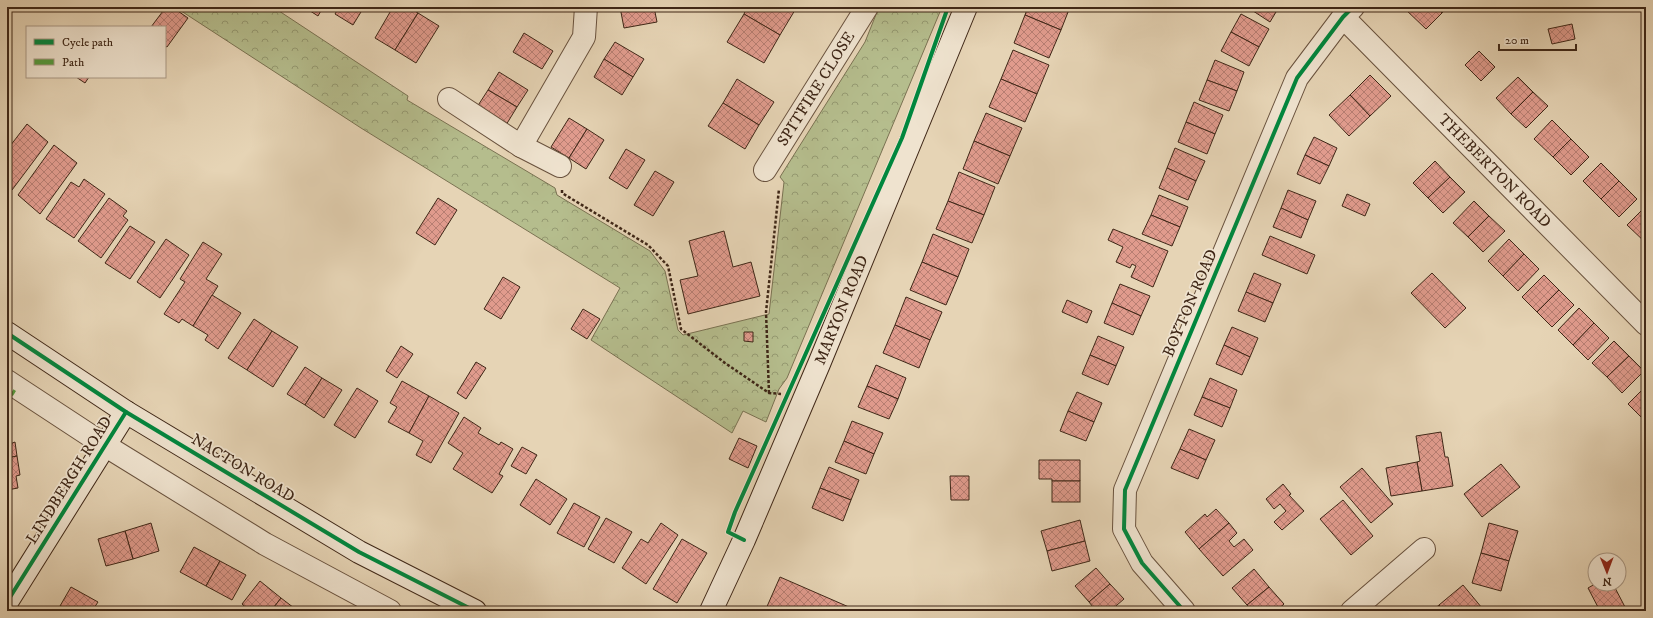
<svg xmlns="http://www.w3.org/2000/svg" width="1653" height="618" font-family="'IM FELL DW Pica',serif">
<defs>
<pattern id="forest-crowns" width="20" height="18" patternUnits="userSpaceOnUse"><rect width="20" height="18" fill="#b5bd8d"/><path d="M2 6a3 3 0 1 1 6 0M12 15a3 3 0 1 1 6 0" fill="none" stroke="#959a72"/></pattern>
<pattern id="building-cross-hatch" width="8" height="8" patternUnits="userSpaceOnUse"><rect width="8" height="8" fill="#e09b8d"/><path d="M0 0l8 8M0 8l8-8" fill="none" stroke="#b77e72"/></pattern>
</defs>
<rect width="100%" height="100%" fill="#e6d4b5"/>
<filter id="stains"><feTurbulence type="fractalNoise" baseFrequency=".005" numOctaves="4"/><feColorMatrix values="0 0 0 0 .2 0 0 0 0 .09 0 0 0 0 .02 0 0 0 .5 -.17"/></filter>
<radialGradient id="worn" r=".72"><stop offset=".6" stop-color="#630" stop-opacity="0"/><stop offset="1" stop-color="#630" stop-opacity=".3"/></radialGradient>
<path fill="url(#forest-crowns)" stroke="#7a7252" d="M175,7H273L408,96L407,100L555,188L557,195L650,251L665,271L678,330L683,335L769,314L784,182L780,177L865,42L879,7H942L787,378L779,389L766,422L743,411L732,433L591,340L620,288L361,128Z"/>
<g fill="url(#building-cross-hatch)" stroke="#3f2717">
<path d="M166,7H172L188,18L167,47L165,46V27H151Z"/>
<path d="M304,7H323L318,16Z"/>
<path d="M339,7H364L353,25L335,14Z"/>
<path d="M393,7H408L418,13L395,50L375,38Z"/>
<path d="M620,7H654L657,22L624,28Z"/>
<path d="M747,7H789L795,10L780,35L744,14Z"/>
<path d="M1028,7H1070L1061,30L1025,15Z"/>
<path d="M1247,7H1279L1270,22Z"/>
<path d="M1407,7H1436L1442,13L1426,29L1405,9Z"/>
<path d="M1436,7H1448L1442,13Z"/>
<path d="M418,13L439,26L416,63L395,50Z"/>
<path d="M744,14L780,35L764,63L727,42Z"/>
<path d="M1241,14L1269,29L1259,47L1231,32Z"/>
<path d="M1025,15L1061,30L1049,58L1014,43Z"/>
<path d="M1572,24L1575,39L1552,44L1548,29Z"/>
<path d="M1231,32L1259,47L1249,66L1221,51Z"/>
<path d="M524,33L553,51L542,69L513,52Z"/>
<path d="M615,42L644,59L633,77L604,59Z"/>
<path d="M1013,50L1049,65L1037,94L1001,79Z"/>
<path d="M1479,51L1495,67L1481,81L1465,65Z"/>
<path d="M604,59L633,77L622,95L594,77Z"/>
<path d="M1215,60L1244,72L1237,91L1207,80Z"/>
<path d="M499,72L528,90L517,107L488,90Z"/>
<path d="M1370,75L1391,96L1370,116L1350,95Z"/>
<path d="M76,77H89L85,83Z"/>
<path d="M1518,77L1533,92L1511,114L1496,98Z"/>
<path d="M737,79L774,102L759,125L723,103Z"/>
<path d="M1001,79L1037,94L1025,122L989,107Z"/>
<path d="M1207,80L1237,91L1229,111L1199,100Z"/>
<path d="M488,90L517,107L506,125L477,107Z"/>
<path d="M1533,92L1548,106L1526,128L1511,114Z"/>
<path d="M1350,95L1370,116L1349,136L1329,115Z"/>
<path d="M1194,102L1223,115L1215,134L1186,122Z"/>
<path d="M723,103L759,125L745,149L708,126Z"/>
<path d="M986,113L1022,128L1010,156L974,141Z"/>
<path d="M569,118L587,129L569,158L551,147Z"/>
<path d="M1552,120L1571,139L1553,157L1534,139Z"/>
<path d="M1186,122L1215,134L1207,154L1178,142Z"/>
<path d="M27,124L48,142L12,190L7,185V150Z"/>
<path d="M587,129L604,140L586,169L569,158Z"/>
<path d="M1314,137L1337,148L1329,166L1305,155Z"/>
<path d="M1571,139L1589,157L1571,175L1553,157Z"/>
<path d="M974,141L1010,156L998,184L963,169Z"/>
<path d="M54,145L77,163L40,214L18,195Z"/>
<path d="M1175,148L1205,161L1196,181L1167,168Z"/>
<path d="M626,149L645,160L627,189L609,178Z"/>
<path d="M1305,155L1329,166L1320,184L1297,174Z"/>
<path d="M1435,161L1450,177L1428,198L1413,183Z"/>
<path d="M1601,163L1619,181L1601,199L1583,181Z"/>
<path d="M1167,168L1196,181L1188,200L1159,188Z"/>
<path d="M655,171L674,182L653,216L634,205Z"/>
<path d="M959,172L995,187L984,215L948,201Z"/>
<path d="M1450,177L1465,192L1443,213L1428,198Z"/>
<path d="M84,179L105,194L74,238L46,219L71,182L79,187Z"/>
<path d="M1619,181L1637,199L1619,217L1601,199Z"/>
<path d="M1288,190L1316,201L1308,220L1281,208Z"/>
<path d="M1347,194L1370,204L1365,216L1342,206Z"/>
<path d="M1159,195L1188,207L1180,227L1151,215Z"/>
<path d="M109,198L127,211L123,216L128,220L101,258L78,241Z"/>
<path d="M438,198L457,210L435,245L416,233Z"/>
<path d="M948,201L984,215L972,243L936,229Z"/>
<path d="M1474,201L1489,216L1468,237L1453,223Z"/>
<path d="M1645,207L1646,208V243L1627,225Z"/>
<path d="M1281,208L1308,220L1301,238L1273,227Z"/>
<path d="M1151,215L1180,227L1172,246L1142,234Z"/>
<path d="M1489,216L1505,231L1483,252L1468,237Z"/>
<path d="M130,226L155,242L130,279L105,263Z"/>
<path d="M1113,229L1168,251L1153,287L1131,277L1136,266L1132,264L1130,268L1116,262L1123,247L1108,240Z"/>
<path d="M724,231L733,267L751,262L760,296L688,314L680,280L698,276L689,241Z"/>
<path d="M933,234L969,249L958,277L922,262Z"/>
<path d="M1270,236L1315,255L1307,274L1262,255Z"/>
<path d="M166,239L189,255L160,298L137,282Z"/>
<path d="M1509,239L1524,254L1503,276L1488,261Z"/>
<path d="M203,242L222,254L206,279L218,286L193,326L182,319L179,323L164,314L185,282L180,279Z"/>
<path d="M1524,254L1539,269L1518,291L1503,276Z"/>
<path d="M922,262L958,277L946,305L910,290Z"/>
<path d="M1254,273L1281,284L1273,303L1246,292Z"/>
<path d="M1432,273L1466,308L1445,328L1411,293Z"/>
<path d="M1544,275L1559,290L1537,312L1522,297Z"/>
<path d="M503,277L520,287L501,319L484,309Z"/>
<path d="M1120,284L1150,296L1141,316L1112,303Z"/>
<path d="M1559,290L1574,305L1552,327L1537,312Z"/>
<path d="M1246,292L1273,303L1265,322L1238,311Z"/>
<path d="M212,295L241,313L218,349L205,340L208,335L193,326Z"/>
<path d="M906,297L942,312L930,340L895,325Z"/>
<path d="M1067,300L1092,311L1087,323L1062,312Z"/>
<path d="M1112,303L1141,316L1133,335L1104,323Z"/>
<path d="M1579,308L1594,323L1573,345L1558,330Z"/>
<path d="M583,309L600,319L587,339L571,329Z"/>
<path d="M254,319L272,331L247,370L228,358Z"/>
<path d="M1594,323L1609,338L1588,360L1573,345Z"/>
<path d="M895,325L930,340L919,368L883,353Z"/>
<path d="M1232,327L1258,338L1250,357L1224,345Z"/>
<path d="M272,331L298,347L273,387L247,370Z"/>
<path d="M744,332H753V342L744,341Z"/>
<path d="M1098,336L1124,347L1116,366L1090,355Z"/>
<path d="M1614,341L1629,356L1607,377L1592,363Z"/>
<path d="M1224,345L1250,357L1242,375L1216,364Z"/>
<path d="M401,346L413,354L397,378L386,371Z"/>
<path d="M1090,355L1116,366L1108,385L1082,374Z"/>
<path d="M1629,356L1644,371L1622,393L1607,377Z"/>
<path d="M476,362L486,368L466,399L457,393Z"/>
<path d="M876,365L906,378L898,399L867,386Z"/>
<path d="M305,367L322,378L305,405L287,394Z"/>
<path d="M322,378L342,390L324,418L305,405Z"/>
<path d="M1210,378L1237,390L1230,408L1202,397Z"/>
<path d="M402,381L429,396L409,433L388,422L397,407L390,403Z"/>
<path d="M867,386L898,399L889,419L858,407Z"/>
<path d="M1646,386V416L1643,419L1628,404Z"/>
<path d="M357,388L378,401L355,438L334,425Z"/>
<path d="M1077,392L1102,403L1094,422L1068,411Z"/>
<path d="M429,396L459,413L431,463L416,455L423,441L409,433Z"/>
<path d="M1202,397L1230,408L1222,427L1194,415Z"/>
<path d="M1068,411L1094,422L1086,441L1060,431Z"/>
<path d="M464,417L481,428L478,433L499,445L501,442L513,449L499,474L503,476L492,493L453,469L463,453L448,443Z"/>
<path d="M852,421L883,433L874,454L844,441Z"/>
<path d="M1189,429L1215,440L1206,460L1180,449Z"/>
<path d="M7,432L10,444L15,442L17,456L7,458Z"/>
<path d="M1441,432L1445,457H1448L1453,486L1422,491L1417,462L1420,461L1416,436Z"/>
<path d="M739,438L757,446L748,468L729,459Z"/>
<path d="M844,441L874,454L866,474L835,462Z"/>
<path d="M522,447L537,455L526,474L511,466Z"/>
<path d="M1180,449L1206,460L1198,479L1171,468Z"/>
<path d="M17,456L20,475L16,476L18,488L7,490V458Z"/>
<path d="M1039,460H1080V481H1052V479H1039Z"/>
<path d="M1417,462L1422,491L1391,496L1386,468Z"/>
<path d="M1501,464L1520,487L1482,517L1464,494Z"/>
<path d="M829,467L859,480L851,500L820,488Z"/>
<path d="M1362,468L1393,504L1371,523L1340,487Z"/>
<path d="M950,476H969V500H951Z"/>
<path d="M536,479L567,499L550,525L520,505Z"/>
<rect x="1052" y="481" width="28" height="21"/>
<path d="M1283,484L1291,494L1289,495L1304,511L1282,530L1274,522L1286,511L1280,504L1274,509L1266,499Z"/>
<path d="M820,488L851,500L843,521L812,508Z"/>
<path d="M1343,500L1373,536L1351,555L1320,519Z"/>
<path d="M574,503L600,517L584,547L557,533Z"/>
<path d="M1216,509L1229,523L1199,549L1185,532L1205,514L1207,517Z"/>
<path d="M606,518L632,532L614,563L588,549Z"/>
<path d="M1080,520L1085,541L1047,551L1041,531Z"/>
<path d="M151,523L159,551L133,559L125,531Z"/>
<path d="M661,523L678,535L646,584L622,568L641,539L648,543Z"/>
<path d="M1229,523L1237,533L1229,541L1234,547L1244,539L1253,550L1223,576L1199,549Z"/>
<path d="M1489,523L1518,531L1509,561L1481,553Z"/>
<path d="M125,531L133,559L106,566L98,539Z"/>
<path d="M682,539L707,553L677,603L653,589Z"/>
<path d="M1085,541L1090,561L1052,571L1047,551Z"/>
<path d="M194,547L220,561L206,586L180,572Z"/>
<path d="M1481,553L1509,561L1501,591L1472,583Z"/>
<path d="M220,561L246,575L232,600L206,586Z"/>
<path d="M1096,568L1110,584L1089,602L1075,586Z"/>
<path d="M1254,569L1269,587L1247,605L1232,588Z"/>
<path d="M780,577L858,611H765Z"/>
<path d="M260,581L281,598L271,611H250L242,604Z"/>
<path d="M1110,584L1124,599L1110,611H1096L1089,602Z"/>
<path d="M1595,584H1613L1625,607L1618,611H1600L1588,588Z"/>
<path d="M1463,585L1482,608L1478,611H1444L1439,605Z"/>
<path d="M71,587L98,602L92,611H68L60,606Z"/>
<path d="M1269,587L1284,604L1276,611H1252L1247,605Z"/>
<path d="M281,598L298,611H271Z"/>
<path d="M1439,605L1444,611H1432Z"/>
<path d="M60,606L68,611H58Z"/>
</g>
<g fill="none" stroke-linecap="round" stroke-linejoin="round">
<defs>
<g id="street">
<path id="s1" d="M1343,17L1646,324"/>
<path d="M449,99L521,146L560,166"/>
<path d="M521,146L584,37L586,7"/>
<path id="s2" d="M765,170L867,7"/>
<path d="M7,381L106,446L265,544L390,611"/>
<path d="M1184,611L1142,563L1124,529L1125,490L1297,78L1343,17L1353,7"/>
<path d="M1352,611L1424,549"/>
</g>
<g id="secondary">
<path d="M7,333L126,412L359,552L475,611"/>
<path d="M7,602L126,412"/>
<path id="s3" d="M711,611L744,540L819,364L966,7"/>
</g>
</defs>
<use href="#street" stroke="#69523e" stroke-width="24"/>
<use href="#secondary" stroke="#3f2717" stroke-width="24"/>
<g stroke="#3f2717" stroke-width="2.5" stroke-dasharray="3 2" stroke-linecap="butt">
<path d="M562,190V193L648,245L668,266L681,329L725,363L769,393L781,394"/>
<path d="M769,393L766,312L779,189"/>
</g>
<use href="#street" stroke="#efe3cf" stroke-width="22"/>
<use href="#secondary" stroke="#efe3cf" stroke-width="22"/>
<path stroke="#539c3d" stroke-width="3" stroke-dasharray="6 3" stroke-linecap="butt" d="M7,403L16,388"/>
<defs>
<g id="cycleway">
<path d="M7,333L126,412L359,552L475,611"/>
<path d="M744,540L728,532L735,512L902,138L948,7"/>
<path d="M7,602L126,412"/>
<path d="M1184,611L1142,563L1124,529L1125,490L1297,78L1343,17L1353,7"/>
</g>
</defs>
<use href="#cycleway" stroke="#efe3cf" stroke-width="6"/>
<use href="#cycleway" stroke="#00873e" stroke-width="4"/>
</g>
<g text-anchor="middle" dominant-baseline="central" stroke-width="3.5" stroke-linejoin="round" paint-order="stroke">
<g font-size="16" fill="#3f2717" stroke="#efe3cf">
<text stroke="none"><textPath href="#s2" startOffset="96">SPITFIRE CLOSE</textPath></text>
<text stroke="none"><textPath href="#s1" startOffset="216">THEBERTON ROAD</textPath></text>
<text transform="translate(1190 303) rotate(-67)">BOYTON ROAD</text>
<text stroke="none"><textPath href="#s3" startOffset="328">MARYON ROAD</textPath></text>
<text transform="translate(243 468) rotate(31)">NACTON ROAD</text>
<text transform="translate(69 480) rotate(-58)">LINDBERGH ROAD</text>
</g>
</g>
<rect width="1653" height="618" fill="none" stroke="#e6d4b5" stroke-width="24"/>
<rect x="8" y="8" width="1637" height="602" fill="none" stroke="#3f2717" stroke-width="2"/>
<rect x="12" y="12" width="1629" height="594" fill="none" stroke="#3f2717"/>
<rect x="26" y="26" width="140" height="52" fill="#efe3cf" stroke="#a99885"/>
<rect x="34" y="39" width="20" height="6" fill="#00873e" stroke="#a99885"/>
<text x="62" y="46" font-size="12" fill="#3f2717">Cycle path</text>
<rect x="34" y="59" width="20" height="6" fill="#539c3d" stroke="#a99885"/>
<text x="62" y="66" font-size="12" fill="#3f2717">Path</text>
<g transform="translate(1607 572) rotate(179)"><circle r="19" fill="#efe3cf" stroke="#a99885"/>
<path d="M0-3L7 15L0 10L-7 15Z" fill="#8f2418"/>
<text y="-6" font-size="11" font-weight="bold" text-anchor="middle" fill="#3f2717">N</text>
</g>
<path d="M1499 44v6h77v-6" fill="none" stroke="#3f2717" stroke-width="2"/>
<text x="1505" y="44" font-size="12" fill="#3f2717" stroke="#efe3cf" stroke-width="3" paint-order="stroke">20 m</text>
<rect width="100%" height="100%" filter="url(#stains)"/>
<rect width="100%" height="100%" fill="url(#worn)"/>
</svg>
